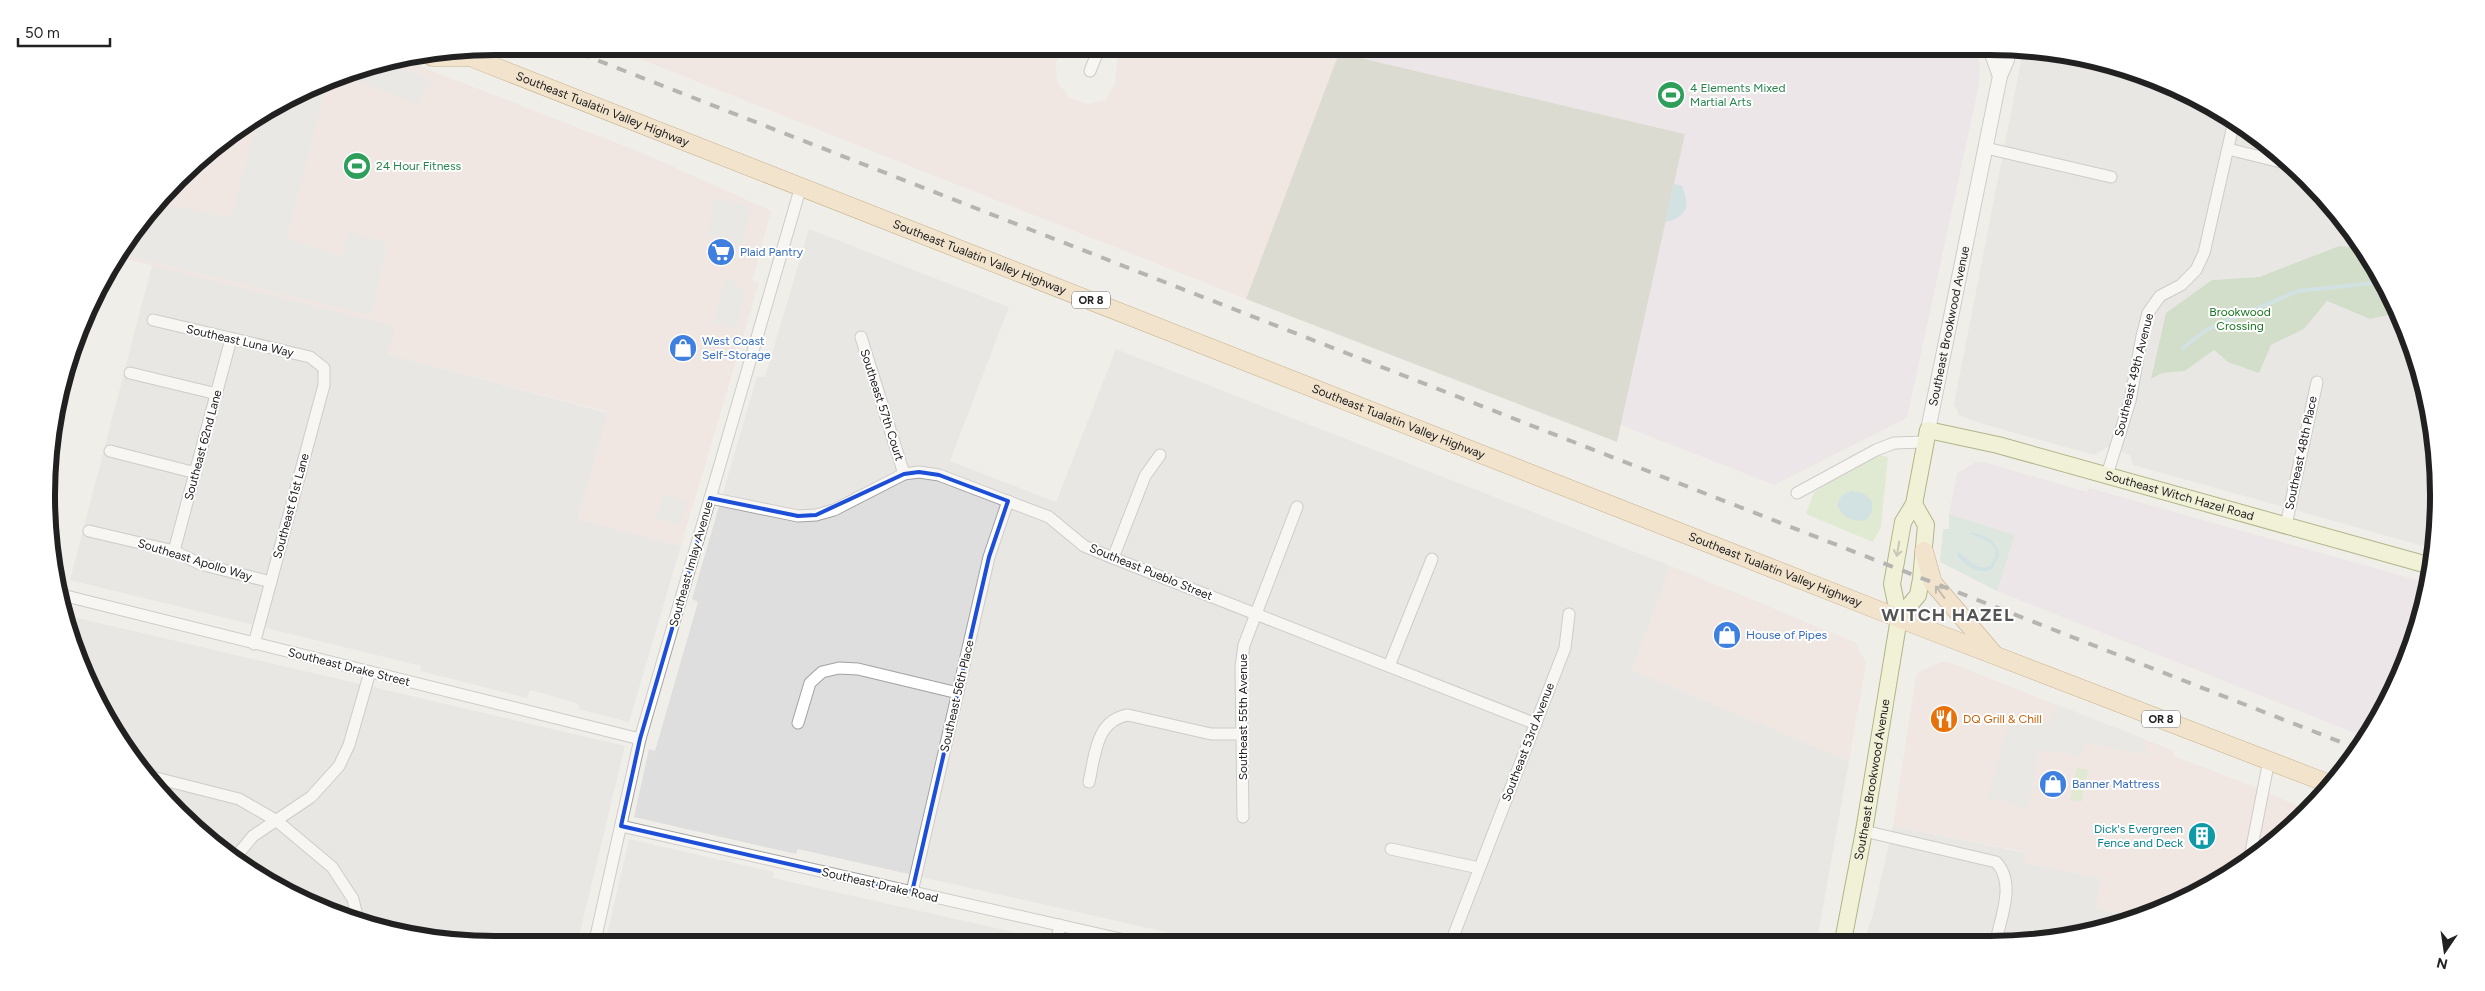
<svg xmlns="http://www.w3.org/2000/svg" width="2485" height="991" font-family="Figtree,sans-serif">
<rect width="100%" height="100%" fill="#f0eee9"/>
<g fill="#dfdede">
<path d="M2023,51L2106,62L2188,93L2263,139L2327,200L2362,248L2339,246L2259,277L2212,280L2151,379L2162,373L2185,371L2214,350L2228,362L2271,345L2304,329L2327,301L2370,319L2398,313L2415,351L2435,437L2438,525L2434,549L2133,465L2130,455L2108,447L2094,455L1976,422L1959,415L1954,404Z"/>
<path d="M809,229L1009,307L950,461L1056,502L1116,349L1671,566L1632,670L1849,761L1817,941L1214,943L798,849L796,854L634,817L649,749L655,751L698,602L692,599L757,376L765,377Z"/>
<path d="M152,265L396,326L388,354L608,413L578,519L681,546L629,722L578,709L579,704L530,690L527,698L420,671L421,666L70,580Z"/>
<path d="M65,615L625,746L577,945H495L379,929L297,898L222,852L122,745L80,667Z"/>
<path d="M1893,826L2026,853L2025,863L2102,878L2096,909L2130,916L2048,941H1864L1873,914Z"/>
<path d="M629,839L774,872L773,878L1063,943L605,944Z"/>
</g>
<g fill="#efdbda">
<path d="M607,46H1066L1056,62L1057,82L1069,97L1087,104L1106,100L1115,83L1119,46H1321L1339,53L1246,299Z"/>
<path d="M407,61L645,154L771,211L752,281L759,283L681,546L578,519L608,412L388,354L395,326L118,257L200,158L271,106L351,70Z"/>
<path d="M1671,566L1856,643L1866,663L1849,761L1632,670Z"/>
<path d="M1941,662H1948L2174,751L2173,756L2245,783L2305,809L2286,833L2188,899L2130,916L2095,909L2101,878L2024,863L2026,852L1893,826L1916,676L1920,671Z"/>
</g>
<g fill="#e9dce6">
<path d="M1321,46H1974L1980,63L1979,85L1907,418L1774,485L1621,425L1685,134L1339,53Z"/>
<path d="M1976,462L1987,463L2087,492L2089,488L2428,583L2423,612L2378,720L2365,737L1997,591L2015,535L1949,514L1957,473Z"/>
</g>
<path fill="#c4c4b5" d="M1339,53L1685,134L1617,442L1246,299Z"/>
<g fill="#cce5b5">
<path d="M1879,455L1888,457L1881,527L1873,542L1806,514L1814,492L1865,460Z"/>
<path d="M2077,768L2088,770L2081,802L2070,800Z"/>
</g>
<path fill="#aecba2" d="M2339,246L2362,248L2379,271L2398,313L2370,319L2327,301L2304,329L2271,345L2259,373L2228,362L2214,350L2185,371L2162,373L2151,379L2166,313L2212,280L2259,277Z"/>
<path fill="#c8ddd3" d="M1949,514L2015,535L1997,591L1940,562L1943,529H1949Z"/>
<g fill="#e1e1e1">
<path d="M390,64L432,80L418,105L342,74L351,70Z"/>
<path d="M327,81L287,239L341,256L350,232L388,243L372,315L120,254L162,203L231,218L258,116L271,106Z"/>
<path d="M715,198L751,207L742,245L707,236Z"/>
<path d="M725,279L738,282L737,287L746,290L737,329L713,323Z"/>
<path d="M663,494L688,501L680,526L656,518Z"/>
<path d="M2058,705L2142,738L2149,755L2085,743L2082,757L2040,749L2028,808L1987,798L2011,713L2050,724Z"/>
</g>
<g fill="#aed0d9">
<path d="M1674,184L1682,186C1690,205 1688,217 1665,222Z"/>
<path d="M1852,491L1863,493L1872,501V512L1866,520C1853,523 1842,517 1837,505L1842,495Z"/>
<path d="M1969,532C1983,534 1998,540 1999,556L1992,569C1979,575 1968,567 1958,557L1957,551C1965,556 1971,565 1980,567C1992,570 2000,555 1993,546C1987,538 1976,538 1969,532Z"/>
</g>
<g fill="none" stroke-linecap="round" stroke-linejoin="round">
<path stroke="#aed0d9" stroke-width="4" d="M2183,348L2206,330L2298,291L2383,282"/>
<defs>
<g id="minor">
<path d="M1090,71L1100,46"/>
<path d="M1986,148L2111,177"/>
<path d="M2228,149L2289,164"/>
<path d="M153,320L310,357L324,368V385L254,644"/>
<path d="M861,337L904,474"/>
<path d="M130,373L217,394"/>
<path d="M110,451L196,473"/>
<path d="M2107,475L2130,401L2142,336L2148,313L2160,296L2181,285L2196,270L2204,253L2234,121"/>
<path d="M1797,493L1876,450L1894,443L1924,442"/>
<path d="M710,498L798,516L816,515L834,510L904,474L919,472L939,475L1049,517L1084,546L1113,558L1536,724"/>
<path d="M2286,525L2317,382"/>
<path d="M89,531L174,551L200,564L271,582"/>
<path d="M174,551L231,339"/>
<path d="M1113,558L1145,476L1160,455"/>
<path d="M58,594L640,739"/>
<path d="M1389,666L1432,559"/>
<path d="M798,723L810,683L822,672L839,668L858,669L958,693"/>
<path d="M152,777L239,799L277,821L332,867L353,899L358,921"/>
<path d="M1089,782C1095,755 1096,720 1128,715L1211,734H1242"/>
<path d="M1243,817L1241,666L1244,645L1297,507"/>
<path d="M621,826L1138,943"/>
<path d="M1864,831L1996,862C2016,883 2001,916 1996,941"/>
<path d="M1391,849L1479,868"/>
<path d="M2250,857L2269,760"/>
<path d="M234,859L253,836L311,797L339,766L349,745L370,672"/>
<path d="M912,892L989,557L1008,501"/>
<path d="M1451,942L1565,648L1569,614"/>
<path d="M1056,943L1060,925"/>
<path d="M594,945L640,739L801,186"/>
</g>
<g id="tertiary">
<path d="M1989,46L2000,76"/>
<path id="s1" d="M1928,430L2000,76L2007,60V49"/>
</g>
<g id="secondary">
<path d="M1899,618L1918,595L1921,579L1926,525L1914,504"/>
<path id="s2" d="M1843,941L1864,831L1899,618L1892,584L1903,522L1914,504L1928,430L1998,445L2431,566"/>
</g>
<g id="primary">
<path id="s3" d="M463,52L470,57L1934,632L2327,783"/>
<path d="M432,57H470"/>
<path d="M1924,551L1933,583L1993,653"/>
</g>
</defs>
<use href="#minor" stroke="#a2a2a2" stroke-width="13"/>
<use href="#tertiary" stroke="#a2a2a2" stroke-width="16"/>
<use href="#secondary" stroke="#666f11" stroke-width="18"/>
<use href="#primary" stroke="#8e6410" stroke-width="19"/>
<use href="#minor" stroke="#fff" stroke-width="11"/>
<use href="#tertiary" stroke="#fff" stroke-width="14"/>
<use href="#secondary" stroke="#f2f4c3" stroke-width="16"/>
<use href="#primary" stroke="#f3d4ab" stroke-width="18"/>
<path stroke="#6f6f6f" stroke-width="4" stroke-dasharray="10 10" stroke-linecap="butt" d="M561,46L2356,748"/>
</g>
<defs><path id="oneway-shaft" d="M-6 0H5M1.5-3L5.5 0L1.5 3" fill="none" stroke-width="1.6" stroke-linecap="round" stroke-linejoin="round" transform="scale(1.25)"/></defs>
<use stroke="#94957a" href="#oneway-shaft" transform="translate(1898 549) rotate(100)"/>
<use stroke="#8a7a66" href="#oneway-shaft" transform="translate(1940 592) rotate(-127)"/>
<path d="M0 0H2485V991H0ZM919,472L939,475L1008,501L989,557L912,892L621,826L640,739L710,498L798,516L816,515L904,474Z" fill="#f0eee9" fill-opacity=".55" fill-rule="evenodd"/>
<path fill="none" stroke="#1d4ed8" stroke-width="4" stroke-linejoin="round" d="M919,472L939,475L1008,501L989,557L912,892L621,826L640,739L710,498L798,516L816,515L904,474Z"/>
<defs>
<symbol id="stadium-disc" viewBox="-11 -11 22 22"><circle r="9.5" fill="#2e9e5b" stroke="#fff"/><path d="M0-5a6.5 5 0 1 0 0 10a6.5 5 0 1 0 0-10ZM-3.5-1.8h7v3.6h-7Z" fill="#fff"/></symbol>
<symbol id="supermarket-disc" viewBox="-11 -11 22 22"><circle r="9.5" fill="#3f7fe0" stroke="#fff"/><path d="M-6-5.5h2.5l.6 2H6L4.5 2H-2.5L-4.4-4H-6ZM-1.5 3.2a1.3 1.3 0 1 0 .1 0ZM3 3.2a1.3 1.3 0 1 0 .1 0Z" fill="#fff"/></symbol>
<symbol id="shop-disc" viewBox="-11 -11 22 22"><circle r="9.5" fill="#3f7fe0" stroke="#fff"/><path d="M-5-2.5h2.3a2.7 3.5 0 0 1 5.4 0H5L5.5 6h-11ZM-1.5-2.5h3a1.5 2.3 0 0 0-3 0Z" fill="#fff"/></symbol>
<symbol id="restaurant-disc" viewBox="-11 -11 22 22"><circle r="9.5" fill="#e8710a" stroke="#fff"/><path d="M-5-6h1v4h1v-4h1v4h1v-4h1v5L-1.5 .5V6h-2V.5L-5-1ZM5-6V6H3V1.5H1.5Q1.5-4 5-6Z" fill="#fff"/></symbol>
<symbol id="building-disc" viewBox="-11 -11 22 22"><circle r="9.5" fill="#0f9aa8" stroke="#fff"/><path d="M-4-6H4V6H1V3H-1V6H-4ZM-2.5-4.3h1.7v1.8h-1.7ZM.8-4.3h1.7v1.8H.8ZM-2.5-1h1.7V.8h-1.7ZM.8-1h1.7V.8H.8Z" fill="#fff"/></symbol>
</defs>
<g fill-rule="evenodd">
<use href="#stadium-disc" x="1655" y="79" width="32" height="32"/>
<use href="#stadium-disc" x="341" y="150" width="32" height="32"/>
<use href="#supermarket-disc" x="705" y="236" width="32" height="32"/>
<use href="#shop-disc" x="667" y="332" width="32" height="32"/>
<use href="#shop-disc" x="1711" y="619" width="32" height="32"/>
<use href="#restaurant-disc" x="1928" y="703" width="32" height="32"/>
<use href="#shop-disc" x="2037" y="768" width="32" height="32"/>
<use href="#building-disc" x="2186" y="820" width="32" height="32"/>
</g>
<g text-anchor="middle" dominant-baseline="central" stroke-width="4" stroke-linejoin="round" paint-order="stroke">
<g fill="#fff" stroke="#646464" stroke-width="1">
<rect x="1072" y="291.5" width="38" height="17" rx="4"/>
<rect x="2142" y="710.5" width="38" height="17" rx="4"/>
</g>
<g font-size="11" font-weight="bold" fill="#212121">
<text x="1091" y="300">OR 8</text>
<text x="2161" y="719">OR 8</text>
</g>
<g font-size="12" fill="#27864d" stroke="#fff" text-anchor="start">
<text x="1690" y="88">4 Elements Mixed<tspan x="1690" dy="14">Martial Arts</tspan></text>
<text x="376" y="166">24 Hour Fitness</text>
</g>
<g font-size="12" fill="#212121" stroke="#fff">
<text stroke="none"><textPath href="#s3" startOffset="151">Southeast Tualatin Valley Highway</textPath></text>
<text stroke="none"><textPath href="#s3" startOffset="556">Southeast Tualatin Valley Highway</textPath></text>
<text stroke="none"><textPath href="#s1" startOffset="106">Southeast Brookwood Avenue</textPath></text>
<text transform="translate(240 341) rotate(13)">Southeast Luna Way</text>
<text transform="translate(2134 375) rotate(-76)">Southeast 49th Avenue</text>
<text transform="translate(882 405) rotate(72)">Southeast 57th Court</text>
<text stroke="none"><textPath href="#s3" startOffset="1006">Southeast Tualatin Valley Highway</textPath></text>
<text transform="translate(203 445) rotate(-75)">Southeast 62nd Lane</text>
<text transform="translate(2301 453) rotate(-78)">Southeast 48th Place</text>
<text stroke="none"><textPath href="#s2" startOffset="782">Southeast Witch Hazel Road</textPath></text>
<text transform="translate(291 506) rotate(-75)">Southeast 61st Lane</text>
<text transform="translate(195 560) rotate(17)">Southeast Apollo Way</text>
<text transform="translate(691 564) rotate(-74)">Southeast Imlay Avenue</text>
<text stroke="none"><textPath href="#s3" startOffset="1411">Southeast Tualatin Valley Highway</textPath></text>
<text transform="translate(1151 572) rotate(22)">Southeast Pueblo Street</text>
<text transform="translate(349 667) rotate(14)">Southeast Drake Street</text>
<text transform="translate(957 696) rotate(-77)">Southeast 56th Place</text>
<text transform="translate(1243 717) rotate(-90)">Southeast 55th Avenue</text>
<text transform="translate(1528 742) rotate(-69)">Southeast 53rd Avenue</text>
<text stroke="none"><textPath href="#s2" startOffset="164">Southeast Brookwood Avenue</textPath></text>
<text transform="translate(880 885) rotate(13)">Southeast Drake Road</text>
</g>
<g font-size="12" fill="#366cbe" stroke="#fff" text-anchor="start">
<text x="740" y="252">Plaid Pantry</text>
<text x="702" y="341">West Coast<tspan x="702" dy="14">Self-Storage</tspan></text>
<text x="1746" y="635">House of Pipes</text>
<text x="2072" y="784">Banner Mattress</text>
</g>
<g font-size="12" fill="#18761f" stroke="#fff">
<text x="2240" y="312">Brookwood<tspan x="2240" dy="14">Crossing</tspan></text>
</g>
<g font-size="12" fill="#c56008" stroke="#fff" text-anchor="start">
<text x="1963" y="719">DQ Grill &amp; Chill</text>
</g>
<g font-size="12" fill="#0d838f" stroke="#fff" text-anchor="end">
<text x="2183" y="829">Dick's Evergreen<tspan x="2183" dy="14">Fence and Deck</tspan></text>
</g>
<g font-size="18" font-weight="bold" letter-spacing="1" fill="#545454" stroke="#fff">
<text x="1948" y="615">WITCH HAZEL</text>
</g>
</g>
<path d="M0 0H2485V991H0ZM495 55H1990A440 440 0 0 1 2430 495V496A440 440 0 0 1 1990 936H495A440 440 0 0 1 55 496V495A440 440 0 0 1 495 55Z" fill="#fff" fill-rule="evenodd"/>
<path fill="none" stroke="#212121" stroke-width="6" d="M495 55H1990A440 440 0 0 1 2430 495V496A440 440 0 0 1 1990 936H495A440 440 0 0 1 55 496V495A440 440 0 0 1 495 55Z"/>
<g transform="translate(2445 951) rotate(193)" stroke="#ffffff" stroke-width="4" paint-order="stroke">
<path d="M0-4L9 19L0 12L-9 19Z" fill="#212121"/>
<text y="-8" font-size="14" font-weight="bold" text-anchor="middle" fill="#212121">N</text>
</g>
<path d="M18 38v8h92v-8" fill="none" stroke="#212121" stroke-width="2.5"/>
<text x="25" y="38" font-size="15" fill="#212121" stroke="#ffffff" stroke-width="4" paint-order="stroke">50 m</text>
</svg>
